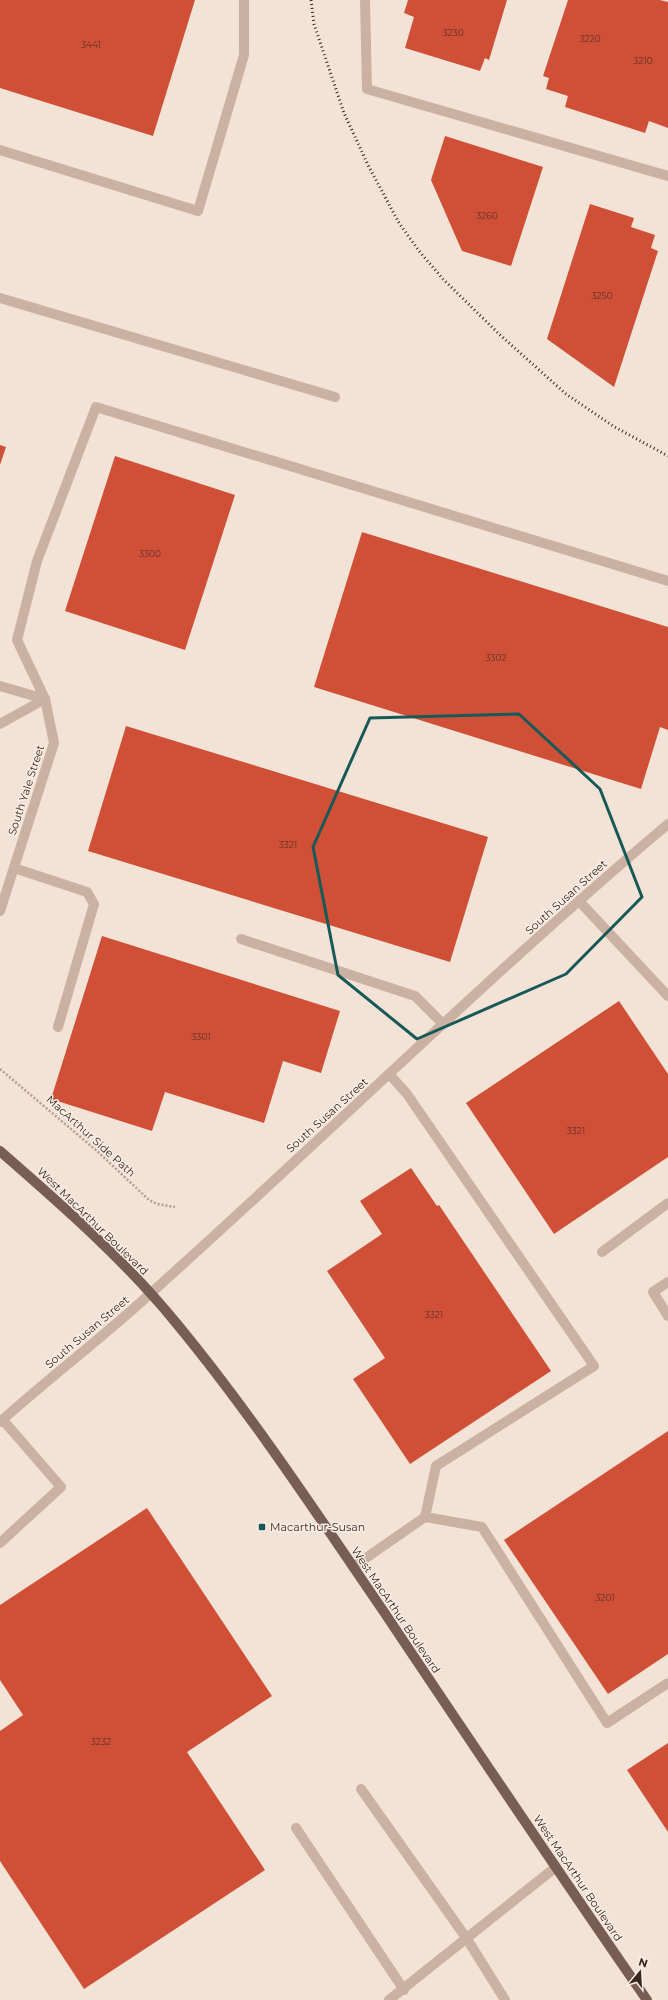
<svg xmlns="http://www.w3.org/2000/svg" width="668" height="2000" font-family="Montserrat,sans-serif">
<rect width="100%" height="100%" fill="#f3e3d6"/>
<g fill="#d05037">
<path d="M0,0H195L153,136L0,88Z"/>
<path d="M408,0H507L489,60L485,58L480,71L405,48L414,17L404,13Z"/>
<path d="M568,0H660L668,2V128L649,121L645,133L599,118L565,107L568,96L546,89L549,78L543,76Z"/>
<path d="M445,136L543,167L511,266L462,251L431,180Z"/>
<path d="M590,204L634,218L631,227L655,235L651,248L658,251L614,387L547,339Z"/>
<path d="M0,445L6,447L0,465Z"/>
<path d="M115,456L235,495L185,650L65,611Z"/>
<path d="M362,532L668,627V730L660,727L641,789L314,687Z"/>
<path d="M126,726L488,837L450,962L88,851Z"/>
<path d="M102,936L340,1011L321,1073L283,1061L264,1123L165,1092L152,1131L51,1099Z"/>
<path d="M619,1001L668,1074V1157L554,1234L466,1103Z"/>
<path d="M411,1168L437,1206L439,1205L551,1371L410,1464L353,1379L385,1358L327,1271L382,1234L360,1201Z"/>
<path d="M668,1431V1654L608,1694L504,1540Z"/>
<path d="M147,1508L272,1696L187,1752L265,1870L84,1989L0,1861V1731L23,1715L0,1680V1605Z"/>
<path d="M668,1743V1832L627,1770Z"/>
</g>
<g fill="none" stroke-linecap="round" stroke-linejoin="round">
<path stroke="#b79b8b" stroke-width="2.5" stroke-dasharray="2 2" stroke-linecap="butt" d="M0,1069L97,1151L149,1200L157,1204L175,1207"/>
<g stroke="#cbb1a1" stroke-width="10">
<path d="M365,0L367,89L668,176"/>
<path d="M0,150L198,211L244,55V0"/>
<path d="M0,298L335,397"/>
<path d="M0,686L45,699"/>
<path d="M0,724L45,699"/>
<path d="M14,868L87,892L94,904L58,1027"/>
<path d="M579,901L668,996"/>
<path d="M0,911L54,743L45,699L17,640L37,561L96,407L668,581"/>
<path d="M241,939L415,996L443,1024"/>
<path d="M602,1252L668,1203"/>
<path d="M668,1282L653,1292L668,1316"/>
<path d="M0,1422C49,1378 102,1338 151,1293C324,1138 490,974 668,824"/>
<path d="M425,1517L482,1527L607,1723L668,1683"/>
<path d="M0,1543L61,1487L3,1420"/>
<path d="M353,1567L425,1517L436,1466L594,1366L407,1094L390,1075"/>
<path d="M361,1789L467,1939L505,2000"/>
<path d="M296,1828L404,1990"/>
<path d="M389,2000L556,1867"/>
</g>
<path stroke="#785d54" stroke-width="10" d="M0,1151C62,1205 125,1260 177,1324C252,1415 317,1514 384,1612C471,1742 558,1872 647,2000"/>
<path stroke="#352824" stroke-width="3" stroke-dasharray="1 3" stroke-linecap="butt" d="M311,0L314,24L344,113L368,165L399,223L419,251L443,279L499,334L566,394L613,426L668,456"/>
</g>
<path fill="none" stroke="#175958" stroke-width="3" stroke-linejoin="round" d="M519,714L600,789L642,897L566,974L417,1039L338,975L313,847L370,718Z"/>
<rect fill="#175958" stroke="#faede2" stroke-width="1.5" x="258" y="1523" width="8" height="8" rx="2"/>
<g text-anchor="middle" dominant-baseline="central" stroke-width="3" stroke-linejoin="round" paint-order="stroke">
<g font-size="9" fill="#5c3229">
<text x="453" y="32">3230</text>
<text x="590" y="38">3220</text>
<text x="91" y="44">3441</text>
<text x="643" y="60">3210</text>
<text x="487" y="215">3260</text>
<text x="602" y="295">3250</text>
<text x="150" y="553">3300</text>
<text x="496" y="657">3302</text>
<text x="288" y="844">3321</text>
<text x="201" y="1036">3301</text>
<text x="576" y="1130">3321</text>
<text x="434" y="1314">3321</text>
<text x="605" y="1597">3201</text>
<text x="101" y="1741">3232</text>
</g>
<g font-size="11" fill="#352824" stroke="#faede2">
<text transform="translate(26 790) rotate(-72)">South Yale Street</text>
<text transform="translate(566 897) rotate(-42)">South Susan Street</text>
<text transform="translate(327 1115) rotate(-42)">South Susan Street</text>
<text transform="translate(91 1136) rotate(42)">MacArthur Side Path</text>
<text transform="translate(93 1221) rotate(44)">West MacArthur Boulevard</text>
<text transform="translate(87 1332) rotate(-40)">South Susan Street</text>
<text transform="translate(396 1610) rotate(56)">West MacArthur Boulevard</text>
<text transform="translate(578 1878) rotate(56)">West MacArthur Boulevard</text>
</g>
<g font-size="11" fill="#352824" stroke="#faede2" text-anchor="start">
<text x="270" y="1527">Macarthur-Susan</text>
</g>
</g>
<g transform="translate(640 1972) rotate(18)" stroke="#faede2" stroke-width="3" paint-order="stroke">
<path d="M0-3L7 15L0 10L-7 15Z" fill="#352824"/>
<text y="-6" font-size="11" font-weight="bold" text-anchor="middle" fill="#352824">N</text>
</g>
</svg>
